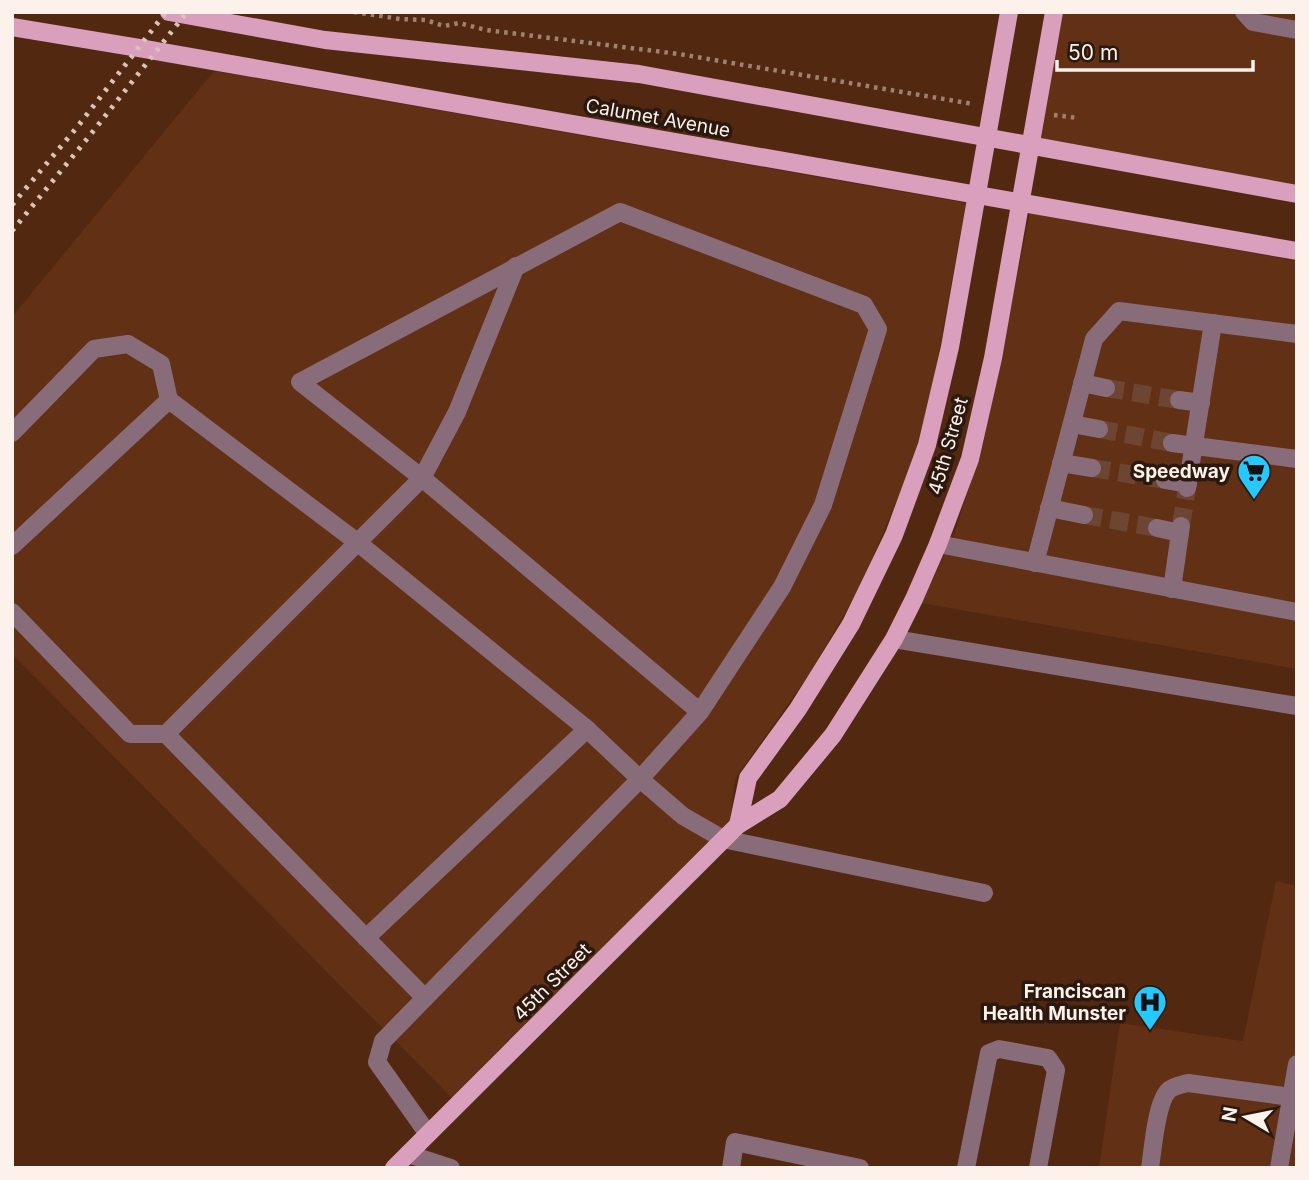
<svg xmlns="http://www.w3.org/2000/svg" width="1309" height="1180" font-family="Inter,sans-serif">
<rect width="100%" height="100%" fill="#532811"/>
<g fill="#623014">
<path d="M1060,12H1297V189L1037,142Z"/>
<path d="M214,71L966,203L935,374L920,446L859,589L810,673L735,779L730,820L453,1099L12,654V317Z"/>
<path d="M1030,213L1297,261V669L921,603L954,535L984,440Z"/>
<path d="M1276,881L1297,886V1168H1099L1120,1023L1243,1041Z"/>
</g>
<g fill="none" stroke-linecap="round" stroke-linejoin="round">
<g stroke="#6c4632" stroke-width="18" stroke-dasharray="18 9" stroke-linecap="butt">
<path d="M1106,388L1179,400"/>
<path d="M1099,429L1172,443"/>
<path d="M1092,468L1165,480"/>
<path d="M1084,515L1157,528"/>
<path d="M1181,526L1187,488"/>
</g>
<g stroke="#9e8272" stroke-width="4.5" stroke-dasharray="3.5 5" stroke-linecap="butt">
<path d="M354,12L400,19L426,20L444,26L459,23L486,30L679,54L973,104"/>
<path d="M1054,115L1078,118"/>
</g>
<g stroke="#896c7a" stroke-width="18">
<path d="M1244,12L1253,22L1297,30"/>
<path d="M1082,383L1106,388"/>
<path d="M1179,400L1201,403"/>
<path d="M1072,424L1099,429"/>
<path d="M12,433L94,349L128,344L161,364L169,400L357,542L587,729L640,779L683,816L723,839L984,893"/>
<path d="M1172,443L1297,459"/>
<path d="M1061,463L1092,468"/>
<path d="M1165,480L1188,484"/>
<path d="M1187,488L1213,323"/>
<path d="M1049,508L1084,515"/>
<path d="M1157,528L1180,533"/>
<path d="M938,544L1297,612"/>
<path d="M12,546L169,400"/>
<path d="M1035,563L1094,339L1119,311L1297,334"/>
<path d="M1172,589L1181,526"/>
<path d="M12,612L130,734H166L425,998L383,1041L377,1062L428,1134"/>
<path d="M894,639L1297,706"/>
<path d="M166,734L422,478L457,412L516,266"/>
<path d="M366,938L587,729"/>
<path d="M425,998L640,779L700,712L422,478L300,382L620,212L864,305L878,329L823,505L782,587L700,712"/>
<path d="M408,1154L451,1168"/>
<path d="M731,1168L735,1142L860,1168"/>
<path d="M966,1168L989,1053L999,1049L1048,1058L1056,1070L1038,1168"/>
<path d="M1150,1168C1153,1149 1156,1104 1168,1091C1174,1085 1181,1085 1188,1083L1291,1097"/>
<path d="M1279,1168L1297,1064"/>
</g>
<g stroke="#db9fbe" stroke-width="18">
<path d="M169,12L325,40L639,74L1297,194"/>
<path d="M12,27L139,48L1297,251"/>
<path d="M738,825L748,778L798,709L851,624L894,535L927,445L950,347L1009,12"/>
<path d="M394,1168L738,825L780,799L833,735L894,639L914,599L938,544L970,459L993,358L1054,12"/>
</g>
<g stroke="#d7c5bb" stroke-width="5" stroke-dasharray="3.5 7" stroke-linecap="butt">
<path d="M12,205L78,126L166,12"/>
<path d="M12,231L91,134L187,12"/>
</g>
</g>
<defs>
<symbol id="supermarket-pin" viewBox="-11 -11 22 30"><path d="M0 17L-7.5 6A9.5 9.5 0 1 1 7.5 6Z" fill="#27c8fe" stroke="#2b180e"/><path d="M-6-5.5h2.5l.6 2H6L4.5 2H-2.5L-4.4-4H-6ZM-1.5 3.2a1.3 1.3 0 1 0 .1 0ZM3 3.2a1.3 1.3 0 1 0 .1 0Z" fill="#111"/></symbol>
<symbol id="hospital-pin" viewBox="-11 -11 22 30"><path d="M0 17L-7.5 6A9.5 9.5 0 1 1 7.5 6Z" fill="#27c8fe" stroke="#2b180e"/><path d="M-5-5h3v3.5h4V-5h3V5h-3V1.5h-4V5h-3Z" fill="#111"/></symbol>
</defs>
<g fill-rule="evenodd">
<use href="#supermarket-pin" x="1235" y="452" width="38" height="52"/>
<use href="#hospital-pin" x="1131" y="983" width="38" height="52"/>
</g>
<g text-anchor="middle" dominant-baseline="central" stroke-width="7" stroke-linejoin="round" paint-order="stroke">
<g font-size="19" fill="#fcf1eb" stroke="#2b180e">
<text transform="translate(658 118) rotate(10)">Calumet Avenue</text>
<text transform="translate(948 446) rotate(-74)">45th Street</text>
<text transform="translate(552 982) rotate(-45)">45th Street</text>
</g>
<g font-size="19" font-weight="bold" fill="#fcf1eb" stroke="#2b180e" text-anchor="end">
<text x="1230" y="471">Speedway</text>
<text x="1126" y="991">Franciscan<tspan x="1126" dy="22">Health Munster</tspan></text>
</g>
</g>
<rect width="1309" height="1180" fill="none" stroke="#fcf1eb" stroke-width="28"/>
<g transform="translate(1246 1117) rotate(280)" stroke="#2b180e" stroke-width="5" paint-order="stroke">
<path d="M0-5L12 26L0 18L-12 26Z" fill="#fcf1eb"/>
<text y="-10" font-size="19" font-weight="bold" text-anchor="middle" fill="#fcf1eb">N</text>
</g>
<path d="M1057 60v10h196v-10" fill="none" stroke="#fcf1eb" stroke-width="3.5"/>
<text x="1068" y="60" font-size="21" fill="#fcf1eb" stroke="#2b180e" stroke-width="5" paint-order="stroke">50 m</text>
</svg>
